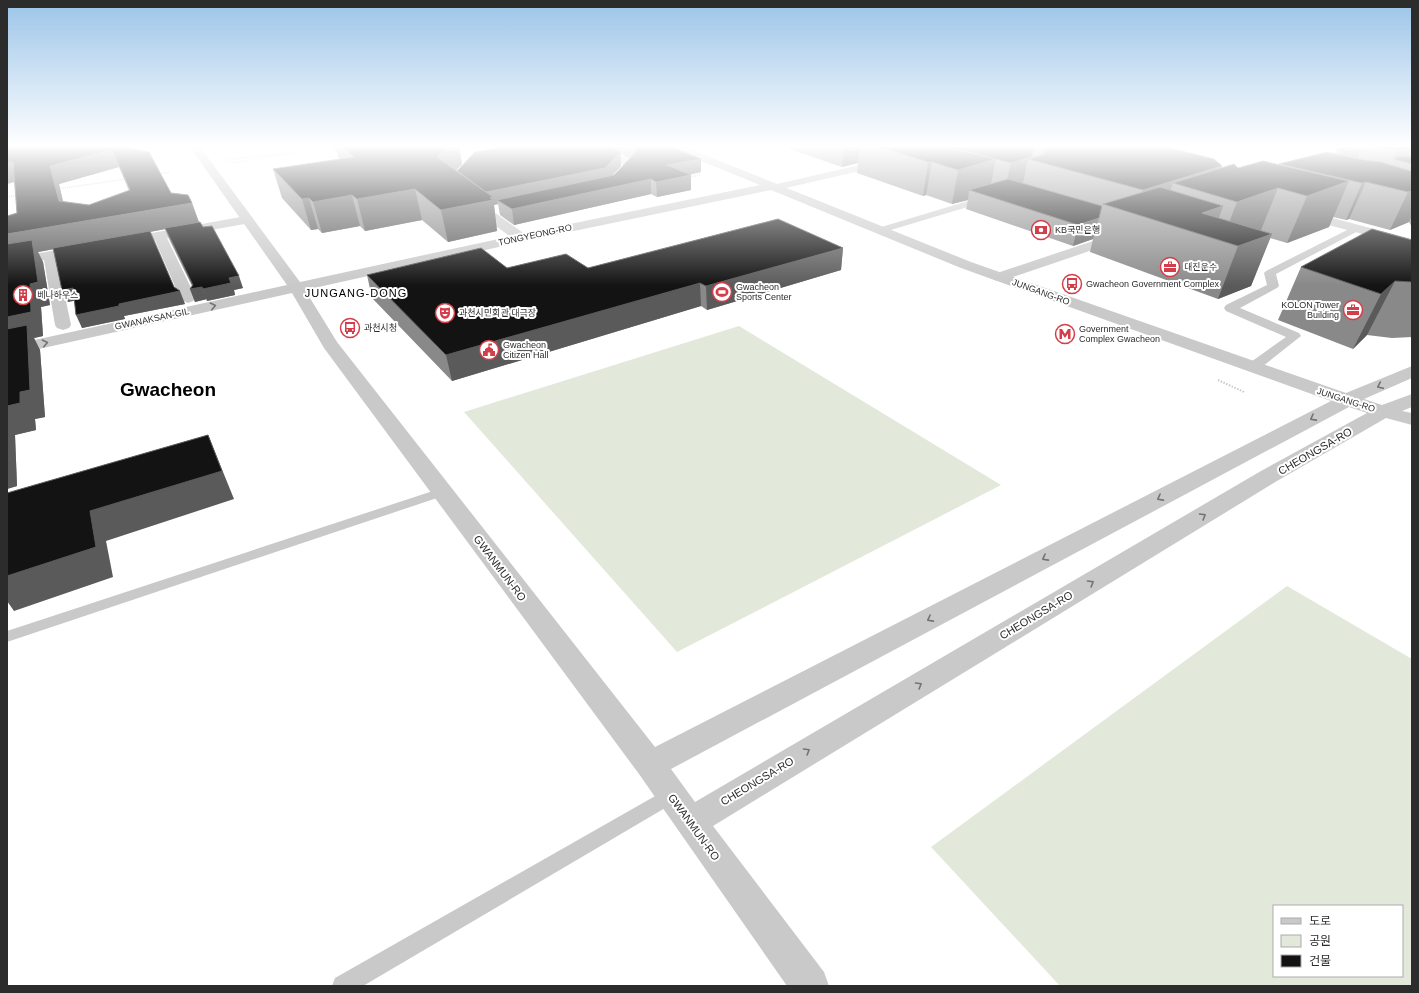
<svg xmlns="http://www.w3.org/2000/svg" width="1419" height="993" font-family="Arial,'Noto Sans KR',sans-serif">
<rect width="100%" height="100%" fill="#fff"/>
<g fill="#e2e8da" fill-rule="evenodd">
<path d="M739,326L1001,485L677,652L464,412Z"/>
<path d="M1287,586L1412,659V986H1060L931,847ZM1274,906H1402V976H1274Z"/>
</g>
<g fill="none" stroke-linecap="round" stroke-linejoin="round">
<g stroke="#c9c9c9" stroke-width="1.5" stroke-dasharray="1 1" stroke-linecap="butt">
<path d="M458,152L471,160"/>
<path d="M226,160L287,153"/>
<path d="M231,163L333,147"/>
<path d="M158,174L169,172"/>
<path d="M689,177L700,175"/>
<path d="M57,189L127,179"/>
<path d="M7,197L18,195"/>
</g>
<path stroke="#c9c9c9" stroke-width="2" stroke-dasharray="1.5 1.5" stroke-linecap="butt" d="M1218,380L1244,392"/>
<g fill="#c9c9c9" fill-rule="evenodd">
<path d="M442,488L446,489L448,492L446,495L7,642V631Z"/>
<path d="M671,787L677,789L680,795L677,801L363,986H332L335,978Z"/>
</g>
<g fill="#c9c9c9" fill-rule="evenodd">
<path d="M988,195L993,198L991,200L884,232L881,233L876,230L878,228Z"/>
<path d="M1357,225L1360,226L1362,228L1360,230L1276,274L1279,286L1277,288L1240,308L1299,333L1301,336L1258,370H1248L1246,367L1248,364L1286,337L1226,311L1224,308L1226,305L1267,285L1264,273L1266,271Z"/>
</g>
<g fill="#c9c9c9" fill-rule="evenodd">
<path d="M587,147H600L635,162L636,164L619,184H611L609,182L624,165L588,149Z"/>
<path d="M928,147H938L939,151L934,154L777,190L773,189L771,187L773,185L777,184L929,149Z"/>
<path d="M472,198L476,199L526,235L528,238L526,241H516L468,205L466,202L468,199Z"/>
<path d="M1302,210L1412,239V247L1298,217L1296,214L1298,211Z"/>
<path d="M246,216L250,217L252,220L250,223L167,238L196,298L193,301L188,303L183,301L180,298L155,240L124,246L119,245L117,242L119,239L124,238Z"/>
<path d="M1120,232L1125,233L1127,236L1125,239L1004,280L999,281L994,280L992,277L994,274Z"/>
<path d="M84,245L89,246L91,249L89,252L57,258L71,325L69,328L63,330L57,328L55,325L44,260L7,267V259Z"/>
</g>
<path fill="#c9c9c9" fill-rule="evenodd" d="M190,147H200L300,282L521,234L760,185L672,149L671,147H685L971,262L1346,393L1412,366V378L1364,399L1382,405L1412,394V407L1402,411L1412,413V425L1386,418L1277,481L713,826L824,972L829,986H787L639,774L324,348L292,293L7,356V346L287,285ZM771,190L961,268L1331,401L655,747L337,342L305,290L521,242ZM1349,407L1367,413L1261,471L695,802L671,769Z"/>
</g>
<g fill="#898989" fill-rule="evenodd">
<path d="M7,147H125L171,193L192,203L199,222L203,227L243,288L234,290L235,295L207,301V299L195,302L190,289L192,286L169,239L165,229L150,232L174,287L185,304L124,316L125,319L82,328L74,300L68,302L62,290L54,249L38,252L43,262L50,305L41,307L43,336L34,338L40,350L45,417L35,419L36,430L15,435L17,486L7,489L17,213L15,182ZM119,167L129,191L89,205L63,202L59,184Z"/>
<path d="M332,147H459L462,164L456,170L457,171L504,147H672L701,172L689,175L691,190L657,197L651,194L514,225L500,215L498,204L494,205L497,231L448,242L422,220L365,231L360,226L322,233L318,229L311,230L282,198L273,169L339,159L337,152ZM621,154L630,159L614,175L612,176L621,166Z"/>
<path d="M784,147H1166L1221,168H1238L1279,165V164L1335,153L1337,149L1344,147H1412V227L1409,222L1390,230L1349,219L1346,220L1333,217L1329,227L1287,243L1270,238L1251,286L1218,299L1090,252L1093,239L1073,246L966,209L968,200L952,204L926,195L923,196L857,173L858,163L842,167Z"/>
<path d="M1412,240V337L1392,338L1367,335L1353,349L1278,320L1301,267Z"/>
<path d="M843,248L841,270L707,310L701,306L452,381L372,298L367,275L507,268H588Z"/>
</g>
<g fill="#5a5a5a">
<path d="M447,147H459L462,164L442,185L437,157Z"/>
<path d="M844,147H860L858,163L842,167Z"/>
<path d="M1043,147H1071L1039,162Z"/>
<path d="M1355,147H1363L1349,178L1330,176L1341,150Z"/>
<path d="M1411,149L1405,162L1393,159L1381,184L1397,150Z"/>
<path d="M112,150L119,167L59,184L68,222L59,201L50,166Z"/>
<path d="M621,152V166L606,182L497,200L498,204L494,205L497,231L448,242L441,210L487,201L486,192Z"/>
<path d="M1032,157V160L1028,159L1023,183L1005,188L1011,163Z"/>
<path d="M701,159V172L668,179L667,165Z"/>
<path d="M996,159L989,193L969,190L968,200L952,204L958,170Z"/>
<path d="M13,162L22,180L7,184V163Z"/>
<path d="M928,162H932L926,195L923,196Z"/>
<path d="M1222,166L1212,194L1173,183L1162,216L1136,214L1143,190Z"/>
<path d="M691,175V190L657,197L656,182Z"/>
<path d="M651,179V194L514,225L512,209Z"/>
<path d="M1349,181L1329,227L1287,243L1307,196Z"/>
<path d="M1366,182L1349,219L1346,220L1362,183Z"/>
<path d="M1278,188L1259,235L1222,241L1237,202Z"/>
<path d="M415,189L422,220L365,231L357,199Z"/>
<path d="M1412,191V216L1409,222L1390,230L1408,192Z"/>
<path d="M352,195L360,226L322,233L313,202Z"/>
<path d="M309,198L318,229L311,230L302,199Z"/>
<path d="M192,203L199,223L38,252L43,262L50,305L41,307L43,336L34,338L40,350L45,417L35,419L36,430L15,435L17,486L7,489V317L30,284L7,258V234Z"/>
<path d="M1223,206L1212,238L1202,213Z"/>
<path d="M1099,218L1093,239L1073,246L1078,225Z"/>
<path d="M1272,234L1251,286L1218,299L1238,246Z"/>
<path d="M843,248L841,270L707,310L706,286Z"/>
<path d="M239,276L243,288L234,290L235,295L207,301L203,289L229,278Z"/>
<path d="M1395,281L1367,335L1353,349L1381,294Z"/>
<path d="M700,283L701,306L452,381L446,355Z"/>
<path d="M202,287L207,299L195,302L190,289Z"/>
<path d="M73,288L79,300L68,302L62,290Z"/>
<path d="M180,291L185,304L124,316L125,319L82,328L76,315L119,304Z"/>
<path d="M208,435L234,499L106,541L113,577L14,611L7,601V576L90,511Z"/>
</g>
<g fill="#131313" stroke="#5a5a5a" fill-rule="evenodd">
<path d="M7,147H122H121L149,152L171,193L188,195L192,203L7,234V216L17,213L13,162L7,163ZM112,150L130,190L89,205L59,201L50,166Z"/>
<path d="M343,147H447L437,157L493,197L490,198L493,200L441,210L415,189L357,199L352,195L313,202L309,198L302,199L273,169L354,157Z"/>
<path d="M504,147H609L621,152L605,168L486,192L457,171L475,152Z"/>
<path d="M633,147H672L701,159L667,165L691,175L656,182L651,179L512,209L497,200L614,175L636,152V148Z"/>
<path d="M879,147H946L996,159L958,170L932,162H928Z"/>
<path d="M949,147H1034L1032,157L1011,163Z"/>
<path d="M1046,147H1166L1214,159L1222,166L1143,190L1028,159L1044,154Z"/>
<path d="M1344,147H1355L1341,150L1337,149Z"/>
<path d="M1376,147H1402L1411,149L1397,150Z"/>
<path d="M1327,152L1364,160L1381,162L1404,169L1412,171V191L1408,192L1366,182L1362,183L1279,164Z"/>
<path d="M1412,156V164L1393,159L1398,157Z"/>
<path d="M1263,161L1349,181L1307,196L1278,188L1237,202L1173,183L1234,164L1238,168Z"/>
<path d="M1008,179L1102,206L1099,218L1078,225L969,190Z"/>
<path d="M1160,187L1223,206L1202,213L1272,234L1238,246L1103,204Z"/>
<path d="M778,219L843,248L706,286L700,283L446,355L367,275L481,248L507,268L566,254L588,268Z"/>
<path d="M200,222L203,227L212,226L239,276L229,278L231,283L203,289L202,287L190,289L193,285L165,228Z"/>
<path d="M1372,229L1412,240V282L1395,281L1381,294L1301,267Z"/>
<path d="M150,231L174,287L180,291L119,304V306L76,315L73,288L62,290L53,248Z"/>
<path d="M32,240L38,282L30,284L31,312L7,317V244Z"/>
<path d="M27,325L30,390L20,392V403L7,406V329Z"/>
<path d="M208,435L222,471L90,511L96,547L7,576V493Z"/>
</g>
<defs><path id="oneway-chevron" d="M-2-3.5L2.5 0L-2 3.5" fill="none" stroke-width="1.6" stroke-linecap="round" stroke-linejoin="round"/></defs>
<g stroke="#737373">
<use href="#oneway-chevron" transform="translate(213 306) rotate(-12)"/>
<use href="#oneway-chevron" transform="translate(45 343) rotate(-12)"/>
<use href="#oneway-chevron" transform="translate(1380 386) rotate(155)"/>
<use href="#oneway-chevron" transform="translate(1313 418) rotate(152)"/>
<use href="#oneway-chevron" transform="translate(1160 498) rotate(152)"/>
<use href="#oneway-chevron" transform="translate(1203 516) rotate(-31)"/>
<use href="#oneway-chevron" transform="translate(1045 558) rotate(152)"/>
<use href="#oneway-chevron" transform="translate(1091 583) rotate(-31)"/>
<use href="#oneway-chevron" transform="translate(930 619) rotate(152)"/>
<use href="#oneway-chevron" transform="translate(919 685) rotate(-31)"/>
<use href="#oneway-chevron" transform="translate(807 751) rotate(-31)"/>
</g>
<linearGradient id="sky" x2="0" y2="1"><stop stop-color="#9bc4e8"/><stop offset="0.51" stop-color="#fff"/><stop offset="1" stop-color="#fff" stop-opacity="0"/></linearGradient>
<rect width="1419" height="286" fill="url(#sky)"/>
<defs>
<symbol id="bank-ring" viewBox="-11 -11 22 22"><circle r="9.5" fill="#fff" stroke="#d33e4a" stroke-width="1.5"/><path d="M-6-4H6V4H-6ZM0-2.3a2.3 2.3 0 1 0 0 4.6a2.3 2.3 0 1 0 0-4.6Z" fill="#d33e4a"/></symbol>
<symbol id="office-ring" viewBox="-11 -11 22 22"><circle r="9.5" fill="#fff" stroke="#d33e4a" stroke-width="1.5"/><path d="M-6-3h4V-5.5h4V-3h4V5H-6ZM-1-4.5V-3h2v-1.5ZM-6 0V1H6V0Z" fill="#d33e4a"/></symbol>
<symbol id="bus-ring" viewBox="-11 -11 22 22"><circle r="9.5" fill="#fff" stroke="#d33e4a" stroke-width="1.5"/><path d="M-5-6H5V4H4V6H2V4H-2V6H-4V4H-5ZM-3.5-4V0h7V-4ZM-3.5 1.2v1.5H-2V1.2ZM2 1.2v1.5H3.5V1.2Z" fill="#d33e4a"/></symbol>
<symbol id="stadium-ring" viewBox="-11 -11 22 22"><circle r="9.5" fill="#fff" stroke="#d33e4a" stroke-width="1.5"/><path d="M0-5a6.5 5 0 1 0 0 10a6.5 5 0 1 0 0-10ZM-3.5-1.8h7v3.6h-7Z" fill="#d33e4a"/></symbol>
<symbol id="building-ring" viewBox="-11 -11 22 22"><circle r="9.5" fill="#fff" stroke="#d33e4a" stroke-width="1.5"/><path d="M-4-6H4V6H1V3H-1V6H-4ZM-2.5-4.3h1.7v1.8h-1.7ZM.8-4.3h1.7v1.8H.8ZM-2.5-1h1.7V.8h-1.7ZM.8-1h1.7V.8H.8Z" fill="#d33e4a"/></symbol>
<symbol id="theatre-ring" viewBox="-11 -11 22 22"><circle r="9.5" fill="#fff" stroke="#d33e4a" stroke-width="1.5"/><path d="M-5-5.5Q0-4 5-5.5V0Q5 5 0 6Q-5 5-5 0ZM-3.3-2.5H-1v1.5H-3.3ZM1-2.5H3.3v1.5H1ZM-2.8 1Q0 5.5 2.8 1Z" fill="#d33e4a"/></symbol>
<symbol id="metro-ring" viewBox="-11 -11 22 22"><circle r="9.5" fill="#fff" stroke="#d33e4a" stroke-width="1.5"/><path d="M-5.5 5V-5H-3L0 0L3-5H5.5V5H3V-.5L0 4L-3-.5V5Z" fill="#d33e4a"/></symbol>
<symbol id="civic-ring" viewBox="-11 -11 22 22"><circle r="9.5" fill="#fff" stroke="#d33e4a" stroke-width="1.5"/><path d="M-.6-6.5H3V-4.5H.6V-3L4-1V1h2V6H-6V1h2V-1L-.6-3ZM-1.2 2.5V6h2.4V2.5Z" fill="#d33e4a"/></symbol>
</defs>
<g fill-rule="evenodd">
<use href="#bank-ring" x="1030" y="219" width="22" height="22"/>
<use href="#office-ring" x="1159" y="256" width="22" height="22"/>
<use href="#bus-ring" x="1061" y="273" width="22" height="22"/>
<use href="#stadium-ring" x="711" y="281" width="22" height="22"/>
<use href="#building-ring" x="12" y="284" width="22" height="22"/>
<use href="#office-ring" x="1342" y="299" width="22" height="22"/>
<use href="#theatre-ring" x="434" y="302" width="22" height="22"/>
<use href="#bus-ring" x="339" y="317" width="22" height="22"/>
<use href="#metro-ring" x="1054" y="323" width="22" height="22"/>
<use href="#civic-ring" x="478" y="339" width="22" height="22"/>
</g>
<g text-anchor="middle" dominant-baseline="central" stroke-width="4" stroke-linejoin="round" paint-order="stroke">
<g font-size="9" fill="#2c2c2c" stroke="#fff" text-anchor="start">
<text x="1055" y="230">KB국민은행</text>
<text x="1184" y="267">대진운수</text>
<text x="1086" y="284">Gwacheon Government Complex</text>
<text x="736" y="287">Gwacheon<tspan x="736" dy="10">Sports Center</tspan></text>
<text x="37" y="295">베나하우스</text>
<text x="1339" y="305" text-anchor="end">KOLON Tower<tspan x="1339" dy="10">Building</tspan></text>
<text x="459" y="313">과천시민회관 대극장</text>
<text x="364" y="328">과천시청</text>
<text x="1079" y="329">Government<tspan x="1079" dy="10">Complex Gwacheon</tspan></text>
<text x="503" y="345">Gwacheon<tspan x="503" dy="10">Citizen Hall</tspan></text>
</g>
<g font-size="9" fill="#2c2c2c" stroke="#fff">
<text transform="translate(535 235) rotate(-12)">TONGYEONG-RO</text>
<text transform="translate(1041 292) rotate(20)">JUNGANG-RO</text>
<text transform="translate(152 319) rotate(-12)">GWANAKSAN-GIL</text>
<text transform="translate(1346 400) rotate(18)">JUNGANG-RO</text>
</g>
<g font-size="11" letter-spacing="1" fill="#000" stroke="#fff">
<text x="356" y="293">JUNGANG-DONG</text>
</g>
<g font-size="11" fill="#2c2c2c" stroke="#fff">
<text transform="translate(1315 451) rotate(-30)">CHEONGSA-RO</text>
<text transform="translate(500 568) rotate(53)">GWANMUN-RO</text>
<text transform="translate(1036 615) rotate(-31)">CHEONGSA-RO</text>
<text transform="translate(757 781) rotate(-31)">CHEONGSA-RO</text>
<text transform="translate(694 827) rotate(54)">GWANMUN-RO</text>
</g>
<g font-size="19" font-weight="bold" fill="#000" stroke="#fff">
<text x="168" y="389">Gwacheon</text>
</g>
</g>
<rect width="1419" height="993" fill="none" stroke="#2c2c2c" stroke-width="16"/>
<rect x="1273" y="905" width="130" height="72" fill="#ffffff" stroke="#ababab"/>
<rect x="1281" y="918" width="20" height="6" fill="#c9c9c9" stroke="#ababab"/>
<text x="1309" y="925" font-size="12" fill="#2c2c2c">도로</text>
<rect x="1281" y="935" width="20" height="12" fill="#e2e8da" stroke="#ababab"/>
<text x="1309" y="945" font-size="12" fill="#2c2c2c">공원</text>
<rect x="1281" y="955" width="20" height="12" fill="#131313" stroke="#ababab"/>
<text x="1309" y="965" font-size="12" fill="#2c2c2c">건물</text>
</svg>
